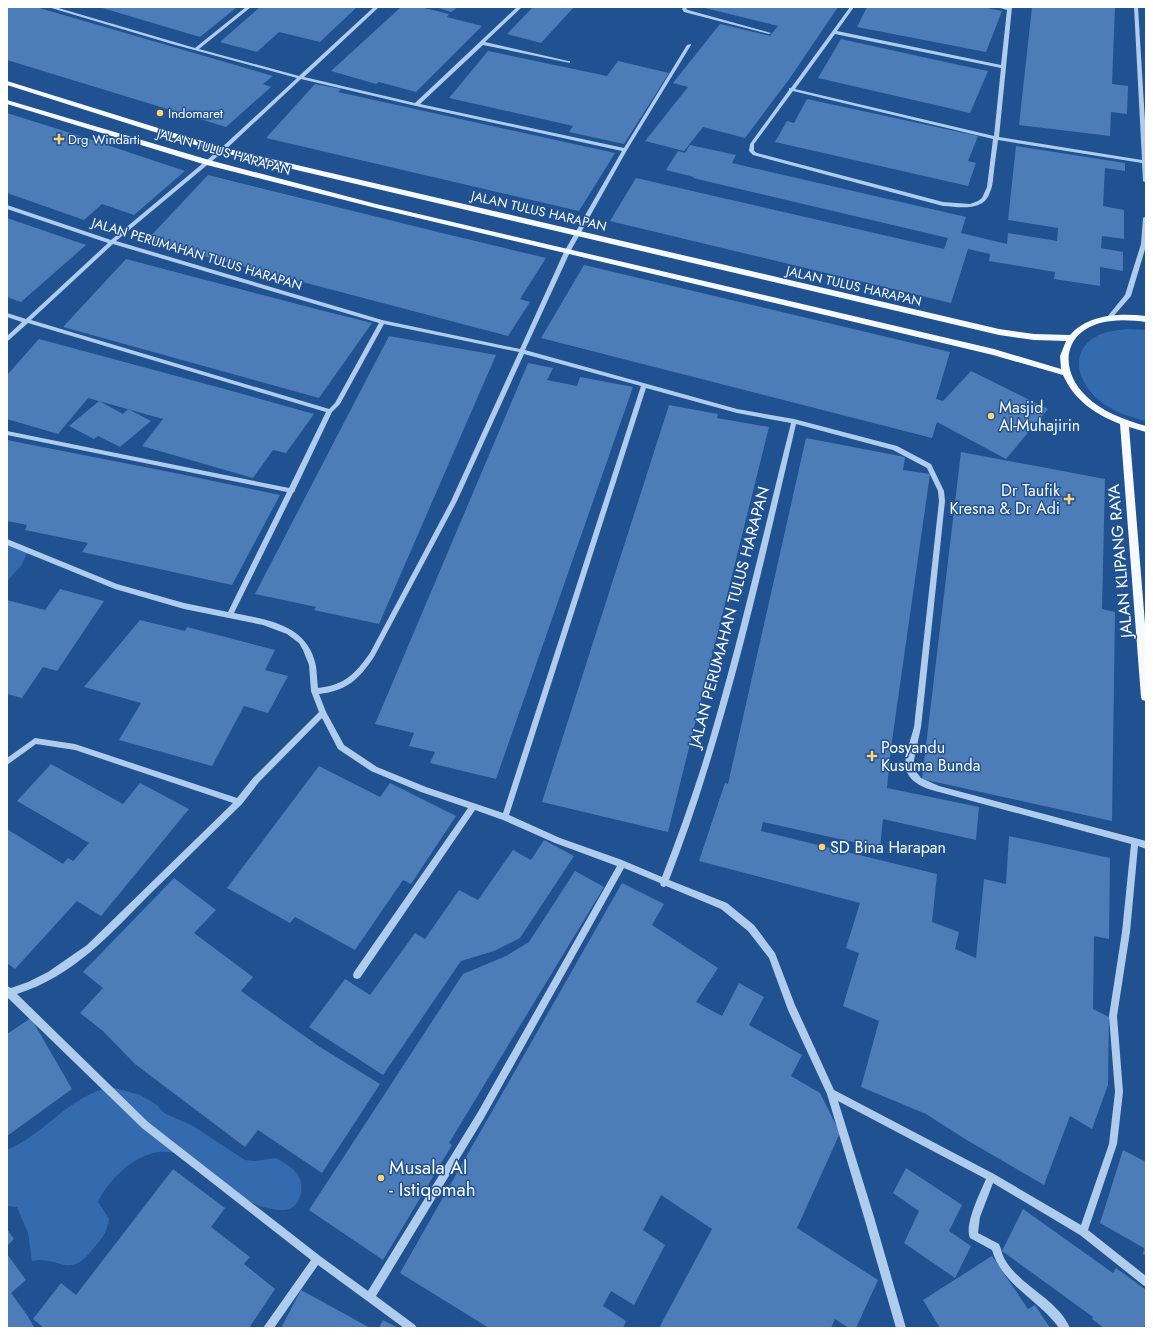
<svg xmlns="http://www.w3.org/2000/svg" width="1153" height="1335" font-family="Jost,sans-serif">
<rect width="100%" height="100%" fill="#205191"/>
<g fill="#336bae">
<path d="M1129,329L1146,330V421C1129,417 1112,411 1099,400C1077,382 1068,350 1099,335C1108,331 1118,330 1129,329Z"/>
<path d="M7,542L29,549L21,566L7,581Z"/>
<path d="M111,1087L140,1095L157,1105L164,1113L193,1126L245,1160L255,1161L276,1158C284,1163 295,1168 299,1177C304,1187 301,1204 290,1209C284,1211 274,1210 268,1208C234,1202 216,1164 179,1154C161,1150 155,1151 138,1159C123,1167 105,1186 98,1202L109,1219C107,1233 102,1238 93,1249C69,1280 60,1256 32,1261L28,1233L17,1207L7,1206V1150C45,1134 70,1095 111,1087Z"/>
</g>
<g fill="#4c7db9">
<path d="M7,7H36L273,76L263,84L271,87L226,127L7,60Z"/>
<path d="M99,7H237L200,37Z"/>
<path d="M260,7H357L320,42L279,32L257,52L220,42Z"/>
<path d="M401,7H420L449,14L447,17L482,26L416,92L379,82L376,84L331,71Z"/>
<path d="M436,7H458L451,12Z"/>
<path d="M533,7H574L541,43L507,34Z"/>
<path d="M706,7H838L790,78L745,138L703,127L684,151L645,141L688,87L673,83L720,24L770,36L778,26L705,8Z"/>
<path d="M867,7H982L1002,11L986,52L857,27Z"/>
<path d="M1032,7H1115L1112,84L1128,86L1127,114L1111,112L1110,136L1019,125Z"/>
<path d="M841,39L959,65L988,71L970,113L818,78Z"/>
<path d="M488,51L607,76L618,61L669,73L624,144L569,132L573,126L449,98Z"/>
<path d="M315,84L341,89L338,92L615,153L579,211L266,138Z"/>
<path d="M807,99L978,136L968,161L976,163L968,186L775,142L787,121L794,123Z"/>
<path d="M7,113L77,135L185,171L134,215L102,204L84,220L7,193Z"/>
<path d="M690,145L736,155L732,163L966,217L961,233L1007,244L1008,233L1057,241L1058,228L1008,220L1016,146L1125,163V171L1105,168L1103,206L1124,210V239L1102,236L1101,248L1123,252V271L1100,267V286L1054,279L1055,272L989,261L990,254L968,249L951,303L610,221L636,178L944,249L948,238L693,178L694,177L666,170L678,151L685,153Z"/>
<path d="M208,175L446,234L546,258L520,299L530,302L508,336L146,241Z"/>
<path d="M7,218L86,245L21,302L7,297Z"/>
<path d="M126,259L320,310L372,323L319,398L63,327Z"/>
<path d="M584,265L950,352L936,399L943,401L971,371L1048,409L1006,459L937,422L932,438L541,338Z"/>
<path d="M389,336L496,355L379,624L314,610L316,607L255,594Z"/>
<path d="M39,339L232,391L314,414L286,453L273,450L253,478L142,446L163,419L88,398L58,434L7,419V375Z"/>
<path d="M528,363L553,368L547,380L577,386L580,377L633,387L496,779L430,763L435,752L409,746L414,733L375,724Z"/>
<path d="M99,401L123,414L128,409L151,421L120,447L98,436L94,439L69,426Z"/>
<path d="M669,405L718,414L717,418L769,427L668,832L542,802Z"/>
<path d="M806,438L905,457L903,470L930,474L891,748L887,788L979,807L976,840L883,819L880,848L763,822L761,831L937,874L932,922L959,932L955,949L976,958L984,879L1006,884L1009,836L1110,858L1109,939L1094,936L1093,1009L1109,1017L1108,1085L1092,1129L1070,1116L1044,1185L965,1139L926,1114L861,1087L879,1021L843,1006L859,953L846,948L860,903L699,861L725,783L728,784Z"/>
<path d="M7,440L180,474L280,495L232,585L82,552L88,543L25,530L27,525L7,521Z"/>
<path d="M961,452L1105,479L1102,609L1115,612L1112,821L922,779Z"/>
<path d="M60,589L104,601L57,671L43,667L22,698L7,694V600L45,610Z"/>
<path d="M140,620L185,631L187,627L275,650L265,670L288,676L268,713L244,706L212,766L119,740L141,703L84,687Z"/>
<path d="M51,764L123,804L140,783L189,809L101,916L77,901L15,969L7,963V829L63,864L68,858L73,861L89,843L17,801Z"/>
<path d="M319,766L380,797L390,783L456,816L411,884L403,880L355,950L295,917L290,923L227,888Z"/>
<path d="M544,840L574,856L520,938L494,951L461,961L383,1075L309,1027L345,979L370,995L415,933L425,939L459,890L478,900L513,850L531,860Z"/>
<path d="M575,871L604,887L449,1143L452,1145L383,1260L309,1210L463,974L506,956L529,942Z"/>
<path d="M174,878L216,910L194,933L253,977L241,991L320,1047L380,1084L322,1173L258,1130L245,1147L135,1064L103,1031L80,1013L103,988L83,972Z"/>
<path d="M622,883L664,904L652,925L718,968L696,1002L722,1016L739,983L764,997L749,1025L802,1055L791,1076L820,1093L840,1133L797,1228L878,1280L856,1328H849L835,1319L831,1328H659L712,1229L661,1195L643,1230L665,1245L634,1305L611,1291L603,1306L626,1321L623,1328H489L400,1273Z"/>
<path d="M31,1018L72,1089L7,1136V1034Z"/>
<path d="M1123,1150L1146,1162V1256L1143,1254L1144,1248L1100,1223Z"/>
<path d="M906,1168L962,1205L949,1231L971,1246L955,1278L904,1243L919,1211L893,1193Z"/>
<path d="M173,1169L225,1208L211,1227L250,1257L244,1264L275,1289L249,1328H44L33,1319L61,1283L76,1295Z"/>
<path d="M1023,1209L1113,1273L1116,1268L1146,1290V1323L1144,1328H1104L1092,1319L1093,1317L1002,1251Z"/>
<path d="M7,1229L14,1239L7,1246Z"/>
<path d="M7,1254L26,1280L11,1293L27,1315L34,1327L33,1328H7Z"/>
<path d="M992,1256L1028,1309L1035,1305L1050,1328H940L923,1300Z"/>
<path d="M301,1290L334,1308L370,1328H281Z"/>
<path d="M383,1320L398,1328H379Z"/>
</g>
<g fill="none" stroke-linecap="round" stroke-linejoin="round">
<g fill="#b0cced" fill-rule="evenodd">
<path d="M48,7H55L195,48L246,7H251L199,49L299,76L374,7H379L304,77L415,103L517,7H522L485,42L568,61H570V63L483,45L420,104L624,148L687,45L691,44V45L627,150L570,252L525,350L737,409L794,419L897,446L931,464L944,491L945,501L923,709L921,727L914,760V769L921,778L939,786L1146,841V849L1138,846L1130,932L1117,1016L1123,1092L1117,1144L1088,1230L1146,1276V1287L1143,1285L1080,1235L993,1183L980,1217L978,1233L999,1244C1001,1248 1002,1254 1004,1258C1019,1286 1058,1299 1070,1328H1059C1039,1300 1002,1285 992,1250L970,1238C964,1225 980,1193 986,1179L838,1101L874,1217L906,1328H896L864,1217L827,1094L788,1010L769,958L748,931L721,909L666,886L664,887L661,886L660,883L624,868L484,1118L376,1296L415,1325L417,1328H404L318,1265L274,1328H263L311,1260L142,1128L7,997V986L11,988L28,982L48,972L87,945L233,803L75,750L36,744L7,765V758L35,738L75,744L237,798L253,778L319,712L311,691L309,665L303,650L299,643L287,634L263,625L184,609L115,589L7,545V539L117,584L184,603L228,612L287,492L7,435V431L289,488L326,412L28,323L9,340L7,341V336L22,322L7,317V313L26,319L108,243L7,209V205L111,240L220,149L297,78L172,44ZM301,79L416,106L622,151L564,252L520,349L382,320L116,241L224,151ZM113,244L379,323L335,403L329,409L31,320ZM384,324L519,352L451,501L370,653C355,674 345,685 318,688C317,681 317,673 316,666C308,625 269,620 234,613L293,493L295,491V490L332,412L340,404ZM524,354L641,386L503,813L426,787L377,767L344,745L326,712L319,694C347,691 359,679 374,657L457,501ZM646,388L737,413L791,423C762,538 736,654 701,768C689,805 676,841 662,877L622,860L560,838L509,815ZM796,424L893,450L927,468L938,491L939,501L916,709C915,715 915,721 914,727C911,739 903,759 906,770C911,784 927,789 939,792L1131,844L1122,932L1109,1016L1115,1092L1109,1144L1081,1225L994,1174L834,1090L795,1005L775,953L754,925L727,903L669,880C683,844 696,807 707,771C743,657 769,540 796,424ZM322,718L338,749L371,771L421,792L468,808L354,972L353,975L354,978L357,979L360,978L475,810L503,820L555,843L617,866L478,1112L368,1291L320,1256L148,1122L17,994C74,976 109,935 150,894C181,864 211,834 242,804L259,782Z"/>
<path d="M684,7H688L686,9L688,10L771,33L769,34L684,12L682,9Z"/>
<path d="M850,7H854L837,31L1001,65L1007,10L997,7H1012L999,137L1142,160L1134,7H1138L1146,138V183L1143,181L1142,163L998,140C997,150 995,160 994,171C993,178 993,186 990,192C984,212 959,207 943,206L753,155L749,151L750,144L789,90V88H791ZM835,34L1001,68L994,136L795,89ZM793,91L993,139L987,187L982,198L978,201L970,204L943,202L757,153L754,151V144Z"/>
<path d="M1146,216V246L1131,296L1111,319H1107V317L1125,295L1141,244L1143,218Z"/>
</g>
<path fill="#f6faff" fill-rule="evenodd" d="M7,81L216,146L999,329L1034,334L1070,335C1089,314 1119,313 1146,316V322C1131,320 1115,319 1100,323C1062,334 1060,371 1086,396C1102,412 1125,420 1146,426V432L1129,427L1146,636V701L1142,700L1141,697L1120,424C1095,414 1074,400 1063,375L993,355L376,208L203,164L7,104V100L209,160L376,204L994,349L1061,369L1060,356L1066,341L1034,340L999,335L211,150L7,85Z"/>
</g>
<g fill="#fbd371" stroke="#205191" stroke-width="1.5">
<circle cx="160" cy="113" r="4"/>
<path d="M57 133h4v4h4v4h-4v4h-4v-4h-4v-4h4z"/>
<circle cx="991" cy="416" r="4"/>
<path d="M1067 493h4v4h4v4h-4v4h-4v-4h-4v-4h4z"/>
<path d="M870 750h4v4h4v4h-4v4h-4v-4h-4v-4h4z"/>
<circle cx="822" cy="847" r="4"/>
<circle cx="381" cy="1178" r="4"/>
</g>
<g text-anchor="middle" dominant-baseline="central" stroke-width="3" stroke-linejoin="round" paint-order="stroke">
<g font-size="13" fill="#fff" stroke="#205191" text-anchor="start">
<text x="168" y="113">Indomaret</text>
<text x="68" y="139">Drg Windarti</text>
</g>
<g font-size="13" fill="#fff" stroke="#205191">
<text transform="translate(224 152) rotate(16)">JALAN TULUS HARAPAN</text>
<text transform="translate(539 211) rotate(13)">JALAN TULUS HARAPAN</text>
<text transform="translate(197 254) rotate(17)">JALAN PERUMAHAN TULUS HARAPAN</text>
<text transform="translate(854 286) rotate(13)">JALAN TULUS HARAPAN</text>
</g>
<g font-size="16" fill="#fff" stroke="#205191" text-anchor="start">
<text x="999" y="407">Masjid<tspan x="999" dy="18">Al-Muhajirin</tspan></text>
<text x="1060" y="490" text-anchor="end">Dr Taufik<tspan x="1060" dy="18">Kresna &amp; Dr Adi</tspan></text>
<text x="881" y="747">Posyandu<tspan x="881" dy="18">Kusuma Bunda</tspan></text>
<text x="830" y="847">SD Bina Harapan</text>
</g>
<g font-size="16" fill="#fff" stroke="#205191">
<text transform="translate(1120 561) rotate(-95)">JALAN KLIPANG RAYA</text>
<text transform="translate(729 617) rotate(-75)">JALAN PERUMAHAN TULUS HARAPAN</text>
</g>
<g font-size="19" fill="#fff" stroke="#205191" text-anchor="start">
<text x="389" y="1167">Musala Al<tspan x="389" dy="22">- Istiqomah</tspan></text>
</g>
</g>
<rect width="1153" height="1335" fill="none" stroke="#ffffff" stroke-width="16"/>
</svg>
